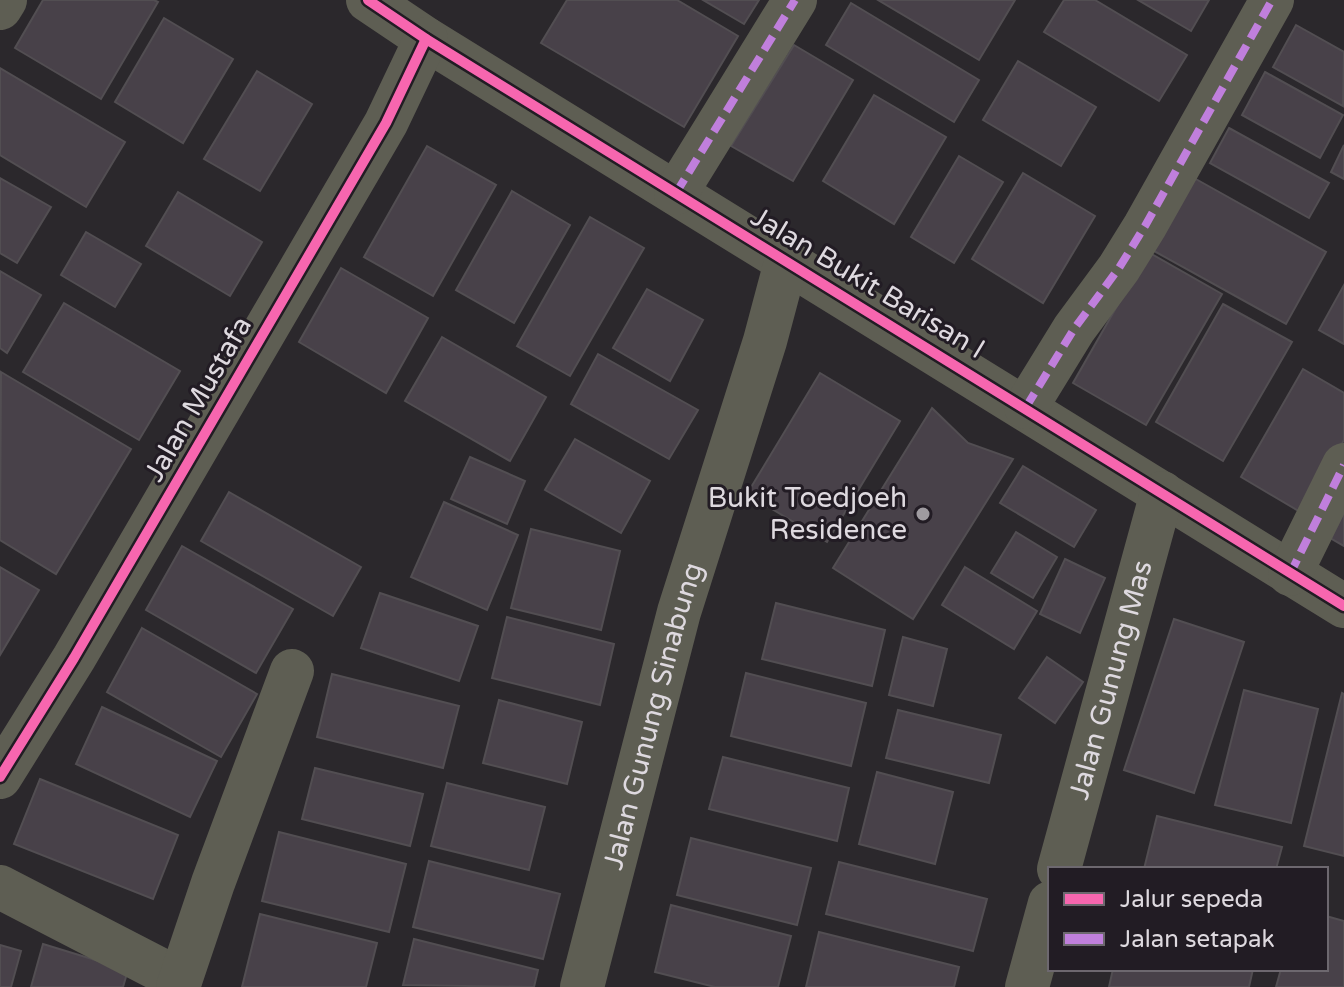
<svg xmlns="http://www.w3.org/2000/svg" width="1344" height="987" font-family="'Varela Round',sans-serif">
<rect width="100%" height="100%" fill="#2b282c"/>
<g fill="#484149" stroke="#524e52" stroke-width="2">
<path d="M43,0H154L158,2L101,99L15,48Z"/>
<path d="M567,0H677L738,36L684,127L541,43Z"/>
<path d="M703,0H759L744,24Z"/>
<path d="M878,0H1015L979,60Z"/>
<path d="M1064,0H1095L1187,55L1159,101L1044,32Z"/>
<path d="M1138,0H1209L1191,31Z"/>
<path d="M851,3L979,80L954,122L826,45Z"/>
<path d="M164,18L233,59L183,143L115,102Z"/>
<path d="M1296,25L1344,52L1343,106L1273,67Z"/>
<path d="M794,45L853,80L793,181L731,146Z"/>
<path d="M1018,61L1096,107L1061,166L983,120Z"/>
<path d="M0,68L125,142L86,207L0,155Z"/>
<path d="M257,71L312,104L260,191L204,159Z"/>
<path d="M1265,72L1343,115L1320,158L1242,115Z"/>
<path d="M874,95L946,137L894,224L823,181Z"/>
<path d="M1229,128L1329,183L1309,218L1210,163Z"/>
<path d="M1344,145V179L1331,172Z"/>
<path d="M427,146L496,185L433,296L364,257Z"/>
<path d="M959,156L1003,182L954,263L911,237Z"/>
<path d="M1023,173L1095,216L1043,303L972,259Z"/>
<path d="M0,178L51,207L17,263L0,253Z"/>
<path d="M1194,178L1326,252L1286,324L1154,251Z"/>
<path d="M512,191L570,225L514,323L456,290Z"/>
<path d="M178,192L262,242L230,296L146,246Z"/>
<path d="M590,217L644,248L570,376L517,346Z"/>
<path d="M86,232L141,264L115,307L61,275Z"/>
<path d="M1148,252L1222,294L1146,425L1073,383Z"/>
<path d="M341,268L428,318L386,393L299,342Z"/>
<path d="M0,271L41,295L7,353L0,348Z"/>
<path d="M1344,285V344L1319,330Z"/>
<path d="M647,289L703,320L670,381L613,348Z"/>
<path d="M64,303L180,371L139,440L23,372Z"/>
<path d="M1223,304L1292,342L1223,461L1156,422Z"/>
<path d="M442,337L546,397L510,461L405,401Z"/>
<path d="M598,354L698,410L669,459L571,404Z"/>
<path d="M1303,369L1344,393V440L1302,513L1241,477Z"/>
<path d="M1,372L131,449L56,574L0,540Z"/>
<path d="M820,373L900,421L827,542L747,494Z"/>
<path d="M932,408L968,443L1013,459L913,619L833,568Z"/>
<path d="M575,439L650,481L621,533L545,490Z"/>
<path d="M470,457L525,481L507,524L451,499Z"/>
<path d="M1023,466L1096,510L1074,547L1000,503Z"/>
<path d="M229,492L361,567L333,616L201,541Z"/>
<path d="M1344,498V546L1323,534Z"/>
<path d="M444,502L518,535L487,610L411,577Z"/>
<path d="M531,529L620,551L601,630L511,608Z"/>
<path d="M1016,532L1057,557L1033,598L991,573Z"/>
<path d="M182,546L293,609L256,673L146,610Z"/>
<path d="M1065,559L1105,578L1080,633L1040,614Z"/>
<path d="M0,567L39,590L0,655Z"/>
<path d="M965,567L1037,611L1014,649L942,605Z"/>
<path d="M380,593L478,626L459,681L361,648Z"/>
<path d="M776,603L885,630L872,686L762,659Z"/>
<path d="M507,617L614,644L600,705L492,678Z"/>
<path d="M1174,619L1244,642L1194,793L1124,770Z"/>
<path d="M142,628L257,694L221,757L107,692Z"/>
<path d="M903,637L947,649L933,706L889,695Z"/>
<path d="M1047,657L1083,682L1055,723L1019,698Z"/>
<path d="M746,673L866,703L851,766L731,736Z"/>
<path d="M332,674L459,706L443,768L317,737Z"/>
<path d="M1244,690L1318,709L1291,823L1215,805Z"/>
<path d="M1342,693L1344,694V856L1304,846Z"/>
<path d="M499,700L582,722L567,784L483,763Z"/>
<path d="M102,707L217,761L190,817L76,764Z"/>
<path d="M898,710L1001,735L989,783L886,758Z"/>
<path d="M723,757L849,788L837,841L709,809Z"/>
<path d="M315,768L423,794L410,846L302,819Z"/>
<path d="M877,772L953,792L935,864L859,844Z"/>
<path d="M40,779L178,835L153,899L14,844Z"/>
<path d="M447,783L545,807L529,870L431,846Z"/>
<path d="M1157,816L1282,847L1276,869H1144Z"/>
<path d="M279,832L406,864L389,932L262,901Z"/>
<path d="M691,838L811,868L797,925L677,895Z"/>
<path d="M429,861L560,894L543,959L413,927Z"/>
<path d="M839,862L987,899L973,951L826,914Z"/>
<path d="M671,905L791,936L778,987H715L655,972Z"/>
<path d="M260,914L377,943L366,987H242Z"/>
<path d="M1326,916L1344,921V987H1276L1281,969H1326Z"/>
<path d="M819,932L959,967L954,987H806Z"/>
<path d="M414,939L538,970L534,987L403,985Z"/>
<path d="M43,944L128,970L123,987H31Z"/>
<path d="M0,945L21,951L11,987H0Z"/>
<path d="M1113,969H1253L1249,987H1109Z"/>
</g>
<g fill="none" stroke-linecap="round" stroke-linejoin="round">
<g stroke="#5e5e53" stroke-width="44">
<path d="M368,0L426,39L1344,606"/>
<path d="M0,8L5,0"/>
<path d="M676,193L795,0"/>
<path d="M1026,407L1074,329L1119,268L1145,226L1272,0"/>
<path d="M1290,574L1344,465"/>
<path d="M0,777L74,658L386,123L426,39"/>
<path id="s1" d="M1059,869L1162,493"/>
<path d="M0,887L180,980"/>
<path d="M178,987L213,883L292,671"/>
<path id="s2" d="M582,987L679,612L765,341L786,262"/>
<path d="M1027,987L1050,903"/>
</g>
<g stroke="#c07fdc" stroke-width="8" stroke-dasharray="16 8" stroke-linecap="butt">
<path d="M676,193L795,0"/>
<path d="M1026,407L1074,329L1119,268L1145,226L1272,0"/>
<path d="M1290,574L1344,465"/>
</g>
<defs>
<g id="cycleway">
<path d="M368,0L426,39L1344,606"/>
<path d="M0,777L74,658L386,123L426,39"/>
</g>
</defs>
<use href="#cycleway" stroke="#221c24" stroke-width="15"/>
<use href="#cycleway" stroke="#f766af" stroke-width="10"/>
</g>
<circle fill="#9f9ba0" stroke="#221c24" stroke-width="3" cx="923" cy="514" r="8"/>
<g text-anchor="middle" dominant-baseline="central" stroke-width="6" stroke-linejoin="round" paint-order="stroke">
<g font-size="28" fill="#ded9df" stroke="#221c24">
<text transform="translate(868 283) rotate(31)">Jalan Bukit Barisan I</text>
<text transform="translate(198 399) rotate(-60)">Jalan Mustafa</text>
<text stroke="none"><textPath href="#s1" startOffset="196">Jalan Gunung Mas</textPath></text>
<text stroke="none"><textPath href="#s2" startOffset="280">Jalan Gunung Sinabung</textPath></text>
</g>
<g font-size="28" fill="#ded9df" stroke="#221c24" text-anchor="end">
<text x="907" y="498">Bukit Toedjoeh<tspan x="907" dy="32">Residence</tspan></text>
</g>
</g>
<rect x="1048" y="867" width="280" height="104" fill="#221c24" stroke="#6d686f" stroke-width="2"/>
<rect x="1064" y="893" width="40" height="12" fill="#f766af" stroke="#6d686f" stroke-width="2"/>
<text x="1120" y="907" font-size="24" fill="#ded9df">Jalur sepeda</text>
<rect x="1064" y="933" width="40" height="12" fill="#c07fdc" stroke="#6d686f" stroke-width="2"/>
<text x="1120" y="947" font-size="24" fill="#ded9df">Jalan setapak</text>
</svg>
